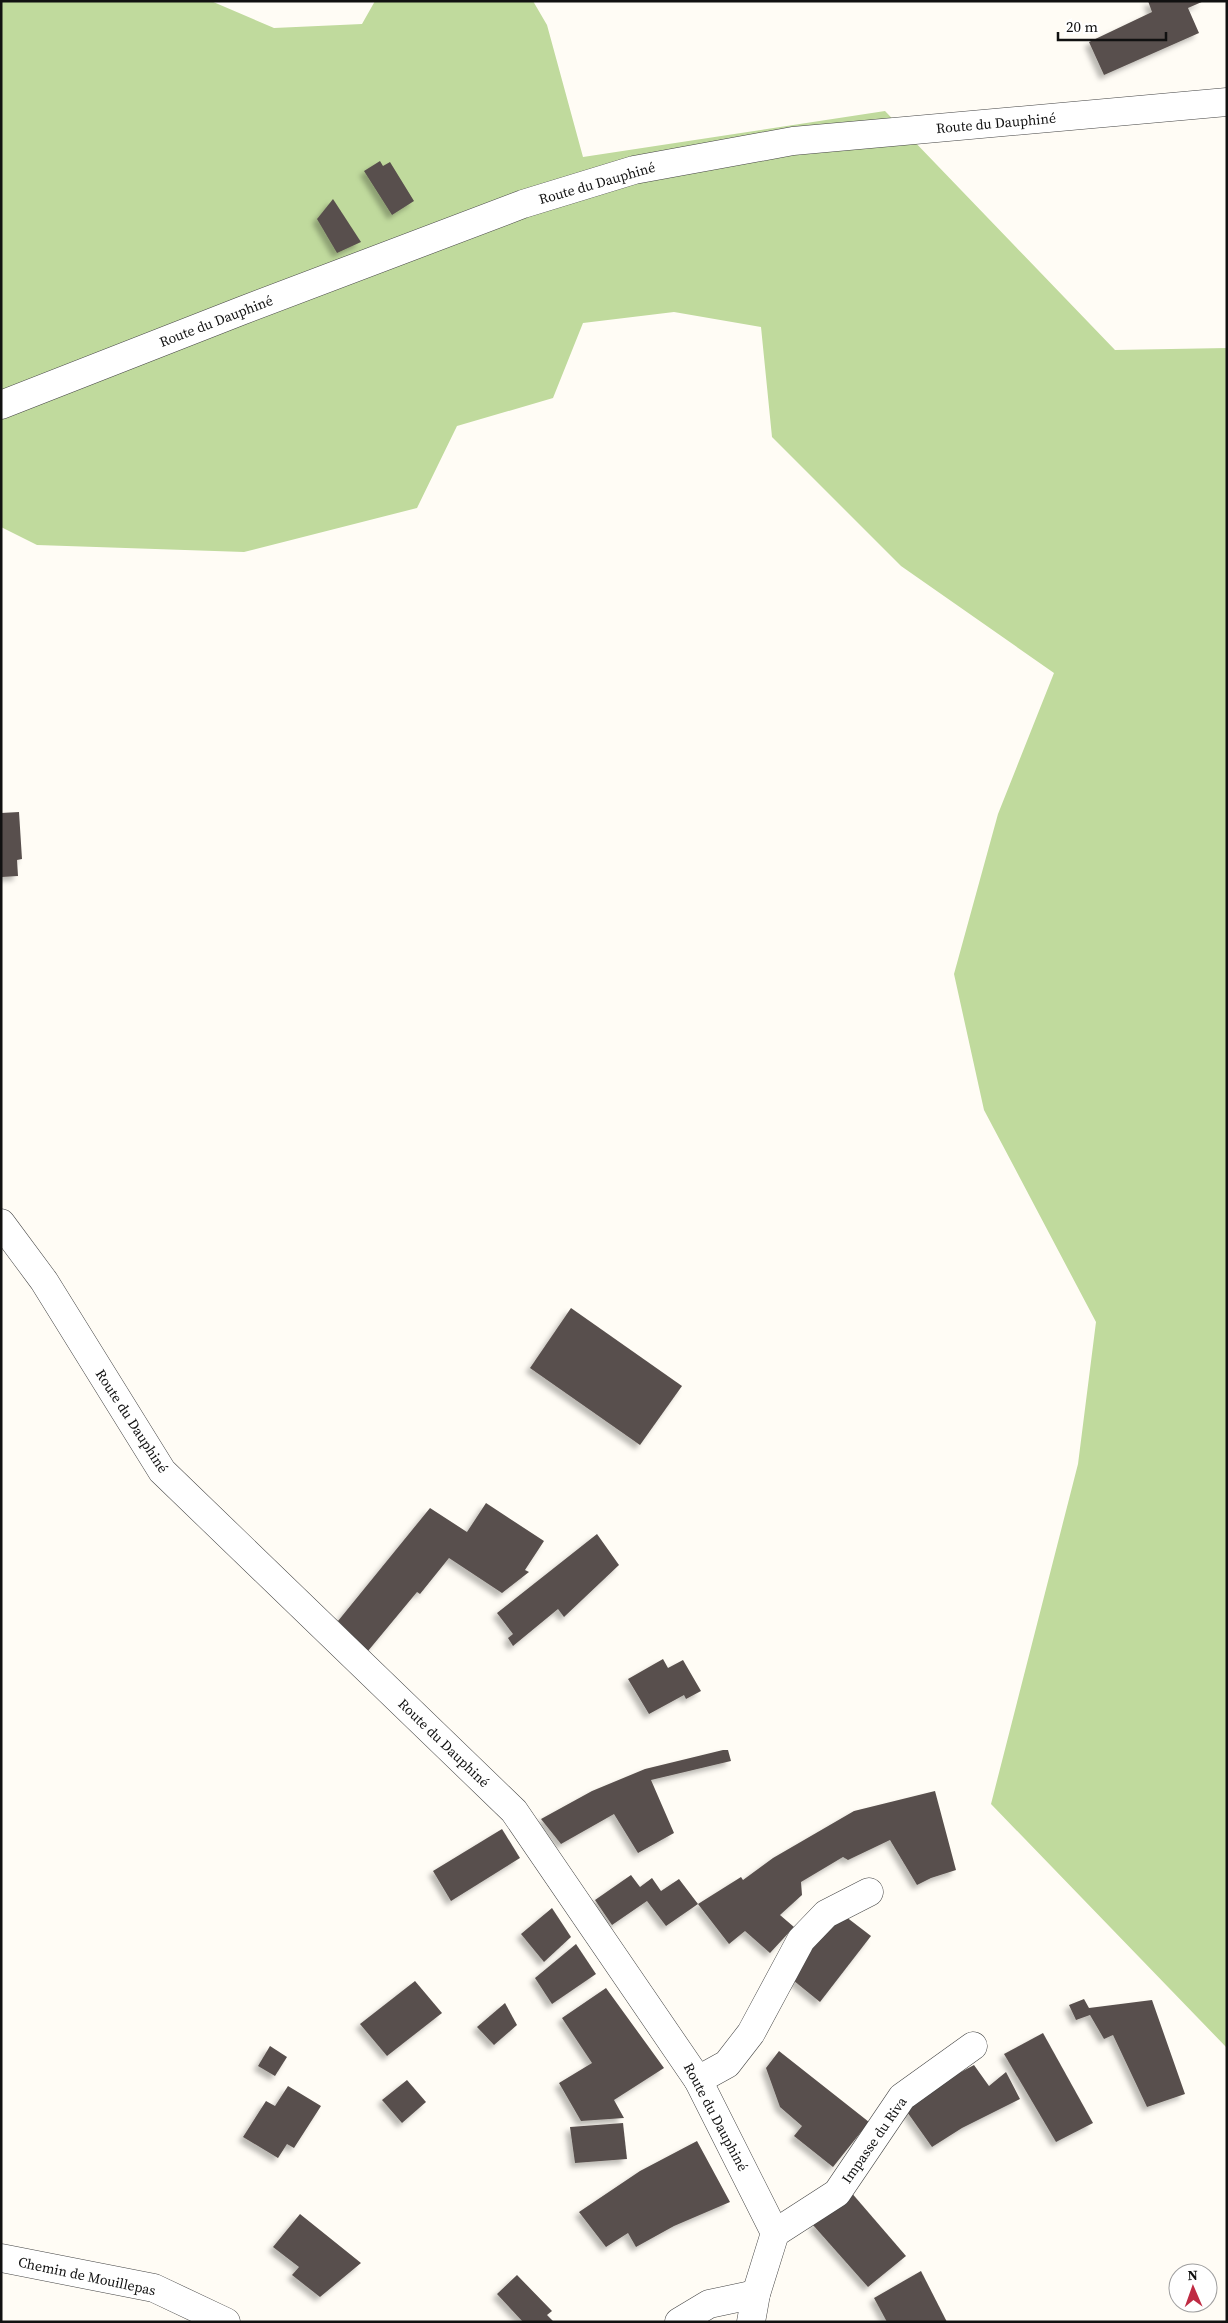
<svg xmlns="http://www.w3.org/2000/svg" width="1228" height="2323" font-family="'Source Serif 4',serif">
<defs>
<filter id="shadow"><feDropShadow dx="-4.5" dy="4.5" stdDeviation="2.5" flood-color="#0004"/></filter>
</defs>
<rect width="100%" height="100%" fill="#fffcf5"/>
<path fill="#c0da9d" d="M1,1H211L274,28L362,24L375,1H533L547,25L583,157L885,111L1115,350L1227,348V2048L991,1804L1078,1464L1096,1322L984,1110L954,974L998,814L1054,673L901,566L772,437L761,327L674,312L583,323L553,398L457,426L417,508L244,552L37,545L1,527Z"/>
<g fill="#59504d" filter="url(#shadow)">
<path d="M1148,1H1204L1188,8L1199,33L1104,75L1089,42L1152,12Z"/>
<path d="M380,161L383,166L390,162L414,201L392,215L364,171Z"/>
<path d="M333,199L361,242L337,253L317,219Z"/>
<path d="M19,812L22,859L17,860L18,876L2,877L1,813Z"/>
<path d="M571,1308L682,1386L640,1445L530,1368Z"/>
<path d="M486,1503L544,1541L525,1570L529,1572L502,1593L449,1558L420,1594L417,1592L368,1651L338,1621L430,1508L467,1532Z"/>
<path d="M597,1534L619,1565L564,1617L558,1609L513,1646L508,1638L513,1634L497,1613Z"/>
<path d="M663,1659L668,1668L683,1660L701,1691L686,1699L684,1695L649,1714L628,1679Z"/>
<path d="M723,1750H728L731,1761L651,1780L674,1833L638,1853L614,1814L561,1844L541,1819L592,1791L645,1769Z"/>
<path d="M935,1791L956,1870L931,1878L917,1885L890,1840L848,1860L843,1857L801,1882L802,1895L780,1915L794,1927L770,1953L745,1931L729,1944L698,1904L741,1877L743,1880L773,1858L854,1811Z"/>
<path d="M502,1829L520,1858L451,1901L433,1871Z"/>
<path d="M631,1875L640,1887L652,1878L661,1891L679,1879L698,1904L666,1926L647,1901L612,1925L595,1900Z"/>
<path d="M552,1908L571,1937L544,1962L521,1934Z"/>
<path d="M841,1913L871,1936L820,2002L788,1976Z"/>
<path d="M576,1944L596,1974L552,2004L535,1978Z"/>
<path d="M415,1981L442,2013L387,2056L360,2024Z"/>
<path d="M606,1988L664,2068L614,2100L624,2118L581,2121L559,2083L592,2063L562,2018Z"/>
<path d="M1084,1999L1089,2008L1152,2000L1185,2094L1147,2107L1113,2035L1104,2039L1090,2015L1076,2020L1069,2005Z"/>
<path d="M505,2003L517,2025L494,2045L477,2027Z"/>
<path d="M1043,2033L1093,2123L1056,2142L1004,2054Z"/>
<path d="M270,2046L287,2057L275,2076L258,2066Z"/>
<path d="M779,2051L869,2122L833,2167L794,2136L802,2126L780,2107L766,2068Z"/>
<path d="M974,2065L989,2086L1006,2072L1020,2099L962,2128L932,2147L905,2109L935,2086Z"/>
<path d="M407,2080L426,2102L402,2123L382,2100Z"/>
<path d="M288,2086L321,2106L294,2148L287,2144L278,2158L243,2137L266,2101L275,2106Z"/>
<path d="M623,2123L627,2159L575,2163L570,2127Z"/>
<path d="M697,2141L730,2202L674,2226L636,2247L628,2233L606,2247L579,2212L640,2171Z"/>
<path d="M850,2191L906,2256L868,2287L813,2225Z"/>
<path d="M300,2214L361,2263L320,2297L292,2275L299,2267L273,2247Z"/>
<path d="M921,2271L947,2322H887L874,2298Z"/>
<path d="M517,2275L552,2311L547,2315L554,2322H523L497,2294Z"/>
</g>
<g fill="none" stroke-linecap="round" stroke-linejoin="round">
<defs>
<g id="minor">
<path d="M1,405L241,311L523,204L634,170L793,141L1227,102"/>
<path d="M1,1223L44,1281L162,1471L514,1811L698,2080L775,2233L756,2294L751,2322"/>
<path d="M698,2080L727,2064L751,2033L801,1940L826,1914L869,1892"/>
<path d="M775,2233L837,2193L902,2097L973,2046"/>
<path d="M1,2258L154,2288L226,2322"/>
<path d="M679,2322L709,2304L756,2294"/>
</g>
</defs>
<use href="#minor" stroke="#444" stroke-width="29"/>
<use href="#minor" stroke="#fff" stroke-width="28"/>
</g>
<g text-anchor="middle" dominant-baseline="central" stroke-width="5" stroke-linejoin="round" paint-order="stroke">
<g font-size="14" fill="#111" stroke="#fff">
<text transform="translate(996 123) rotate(-5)">Route du Dauphiné</text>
<text transform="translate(597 183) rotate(-16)">Route du Dauphiné</text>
<text transform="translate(216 321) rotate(-21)">Route du Dauphiné</text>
<text transform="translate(132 1421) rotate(57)">Route du Dauphiné</text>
<text transform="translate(444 1743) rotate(44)">Route du Dauphiné</text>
<text transform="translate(716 2117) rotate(62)">Route du Dauphiné</text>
<text transform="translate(874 2140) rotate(-55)">Impasse du Riva</text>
<text transform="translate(87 2276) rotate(12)">Chemin de Mouillepas</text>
</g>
</g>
<rect width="1228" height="2323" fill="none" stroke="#111111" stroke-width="5"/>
<g transform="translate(1193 2288) rotate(358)"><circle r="24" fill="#ffffff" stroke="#a0a0a0"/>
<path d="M0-4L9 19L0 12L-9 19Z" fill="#bf2b43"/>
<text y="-8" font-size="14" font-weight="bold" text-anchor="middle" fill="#111111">N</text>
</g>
<path d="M1058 32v8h108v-8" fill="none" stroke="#111111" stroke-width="2.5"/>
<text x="1066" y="32" font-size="15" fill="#111111" stroke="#ffffff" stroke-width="4" paint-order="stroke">20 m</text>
</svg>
